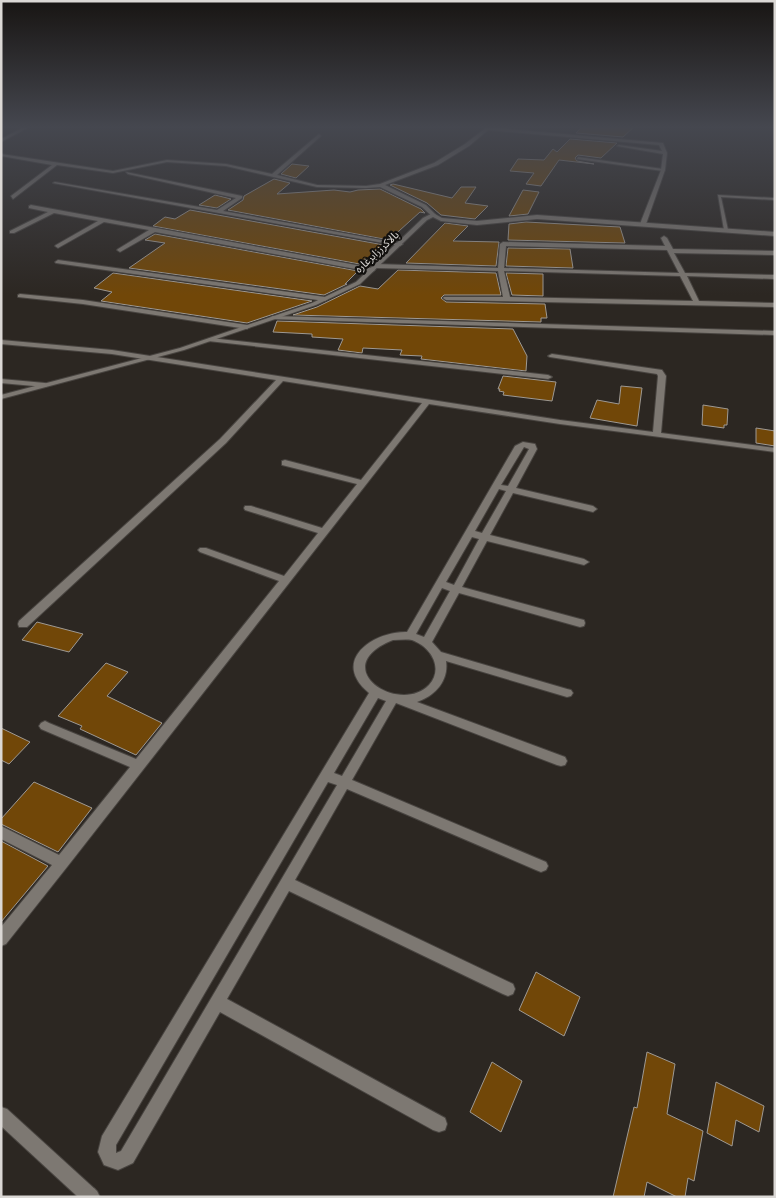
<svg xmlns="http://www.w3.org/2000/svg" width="776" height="1198" font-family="Bitter,'Noto Sans Arabic',serif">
<rect width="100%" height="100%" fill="#2c2722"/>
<g fill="#714708" stroke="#9e9993">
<path d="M582,127H634L623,137L576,133Z"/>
<path d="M570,139L617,143L601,158L578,155L575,158L577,161L594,164L559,160L541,186L526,184L534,173L510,171L518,159L544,160L553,149L557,152Z"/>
<path d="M292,164L309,166L296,178L281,174Z"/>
<path d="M274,179L290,183L277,194L334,190L350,192L358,190L380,189L421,209L425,213L420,212L389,240L228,210L243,200L244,196Z"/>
<path d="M393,184L452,198L461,187H476L465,203L488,206L475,219L441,215L427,203L390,185Z"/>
<path d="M523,190L539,192L528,214L509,216Z"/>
<path d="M215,195L231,199L217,208L199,205Z"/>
<path d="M190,210L384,245L365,265L153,226L165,217L175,219Z"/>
<path d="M526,222L620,227L625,243L508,240L509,224Z"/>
<path d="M445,223L468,226L453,241L499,242L496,266L406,263Z"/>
<path d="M155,234L358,271L345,284H347L324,295L129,268L165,243L145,240Z"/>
<path d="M508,248L570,249L573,268L506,266Z"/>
<path d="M398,270L496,273L501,295H444L441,298L446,302L545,304L547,318H541V322L293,315L317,307L360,286L378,289Z"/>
<path d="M113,273L312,301L247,323L101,301L112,292L94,288Z"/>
<path d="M506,273L543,274V296L512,295Z"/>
<path d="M277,321L513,329L527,356L526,371L421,359L422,356L400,355L402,350L363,348L362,353L338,350L343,339L312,337V334L273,332Z"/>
<path d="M503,376L556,382L552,401L503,395L504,392L499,391L500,389H498Z"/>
<path d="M621,386L642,388L637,426L590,418L597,400L619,404Z"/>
<path d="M703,405L728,409L727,425H724V428L702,425Z"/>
<path d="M756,428L775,431V446L756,443Z"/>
<path d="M37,622L83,634L69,652L22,640Z"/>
<path d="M106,663L128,672L107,696L162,723L136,755L80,729L82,726L58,716Z"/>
<path d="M1,728L30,742L9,764L1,760Z"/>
<path d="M34,782L92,808L58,852L1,824V819Z"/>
<path d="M1,841L48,866L1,922Z"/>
<path d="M536,972L580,997L564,1036L519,1010Z"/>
<path d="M647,1052L675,1064L667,1114L703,1131L694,1181L688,1178L685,1197H677L647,1182L644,1197H613L634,1107L637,1108Z"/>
<path d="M492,1062L522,1081L501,1132L470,1112Z"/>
<path d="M716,1082L764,1106L759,1132L736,1120L732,1146L707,1133Z"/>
</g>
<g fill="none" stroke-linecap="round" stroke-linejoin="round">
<defs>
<g id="service">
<path d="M578,157L663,169L665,170L663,171L577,159Z"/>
<path d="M718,195L775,198V200L721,197L728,230L726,231L724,230Z"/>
</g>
<g id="minor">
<path d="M24,127H29L1,142V139Z"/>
<path d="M487,127L663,143L667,153L665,170L646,224L643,226L640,224L661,170L663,154L617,146L619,145L662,151L659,145L488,130L469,146L438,165L385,185L426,205L436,215L433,217L422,207L380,187L366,188L317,187L226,166L167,162L113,173L57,165L13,199L11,196L52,165L1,156V154L113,171L167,160L226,164L272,174L319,134L321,136L277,175L317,185L366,186L380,184L434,163L465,144Z"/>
<path d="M126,172L242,196V198L223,211L403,244L400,246L53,183L55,182L217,210L236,198L128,174Z"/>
<path d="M31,205L372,268L375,270L372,272L155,232L120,252L117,250L118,249L149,230L104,222L58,248L55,246L56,245L98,221L54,213L14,233H10V231L48,212L29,208V206Z"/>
<path d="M664,236L667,238L673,249L775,251V255L674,253L685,273L775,275V279L687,276L699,301L775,303V307L446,300L443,298L444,297H503L498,271L376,268L373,266L376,264L498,268L500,244L503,242L665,246L661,238ZM506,246L667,250L679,273L504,268ZM504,271L680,276L693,301L510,297Z"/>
<path d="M58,260L325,297L328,299L325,301L56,263L55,262Z"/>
<path d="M20,294L83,300L247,325L250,327L247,329L83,304L18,297V295Z"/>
<path d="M273,316L775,331V335L271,319V317Z"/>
<path d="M210,338L548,375L552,377L548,379L208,341L207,340Z"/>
<path d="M1,340L112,350L560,420L653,432L658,376L657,374L550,357L548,356L552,354L662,370L666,376L661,433L775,448V452L560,424L429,404L67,867L6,944L1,946V927L52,865L1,839V826L59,855L130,767L41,729L39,726L41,723L45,721L49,723L136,759L279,581L200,552L198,550L200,548H206L284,576L318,533L245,510L244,508L245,506H251L322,528L357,484L282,465V461L285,460L361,480L422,403L283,381L226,443L27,627H19L18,624L19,621L220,439L276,380L112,354L1,344Z"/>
<path d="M1,379L45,383L49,385L45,387L1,383Z"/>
<path d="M523,442L535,444L537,449L516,488L593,506L597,509L593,512L513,493L490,535L584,559L589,562L584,565L487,541L462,587L580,619L584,620L585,623L584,626L580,627L459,593L432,642L441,652L567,689L571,690L573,693L571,696L567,697L446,661C449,681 435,696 417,702L565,757L567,761L565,765L561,766L557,765L396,703L352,780L546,862L548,866L546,870L541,872L536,870L347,789L295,880L513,984L515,989L513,994L508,996L503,994L289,891L227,999L445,1118L447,1124L445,1130L439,1132L433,1130L220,1012L133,1163L118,1170L104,1165L98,1152L102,1136L369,693C330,661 373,631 407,632L515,446ZM524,447L529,449L508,486L501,485ZM499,489L506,491L482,533L475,531ZM472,537L479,539L454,585L446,582ZM442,588L450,591L424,637L416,634ZM393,640C399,640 406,639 412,640C431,647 444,668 429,685C399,716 325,667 393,640ZM378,698L386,701L342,776L334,773ZM328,782L337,785L121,1151L116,1153V1145Z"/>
<path d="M1,1107L7,1109L97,1191L100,1197H78L1,1126Z"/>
</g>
<g id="tertiary">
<path d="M433,213L442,218L477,221L537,215L775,232V236L537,219L477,225L441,221L433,217L427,220L360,284L316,305L184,350L1,399V395L180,348L312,303L356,282L423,218Z"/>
<path d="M89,1186L95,1189L97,1197H79L83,1189Z"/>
</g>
</defs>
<use href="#service" stroke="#484440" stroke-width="2"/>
<use href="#minor" stroke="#484440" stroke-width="2"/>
<use href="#tertiary" stroke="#484440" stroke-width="2"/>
<use href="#service" fill="#7d7872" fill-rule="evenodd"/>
<use href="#minor" fill="#7d7872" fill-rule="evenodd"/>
<use href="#tertiary" fill="#7d7872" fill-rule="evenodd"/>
</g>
<linearGradient id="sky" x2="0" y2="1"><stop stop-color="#181513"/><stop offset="0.43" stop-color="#45474f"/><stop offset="1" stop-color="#45474f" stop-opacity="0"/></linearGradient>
<rect width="776" height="295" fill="url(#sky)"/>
<g text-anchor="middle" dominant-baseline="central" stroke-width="4.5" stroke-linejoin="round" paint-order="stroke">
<g font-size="11" fill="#dbd8d5" stroke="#12100e">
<text transform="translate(377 252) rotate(-43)">بالاکرززابرغاره</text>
</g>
</g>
<rect width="776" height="1198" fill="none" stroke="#dbd8d5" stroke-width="5"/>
</svg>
